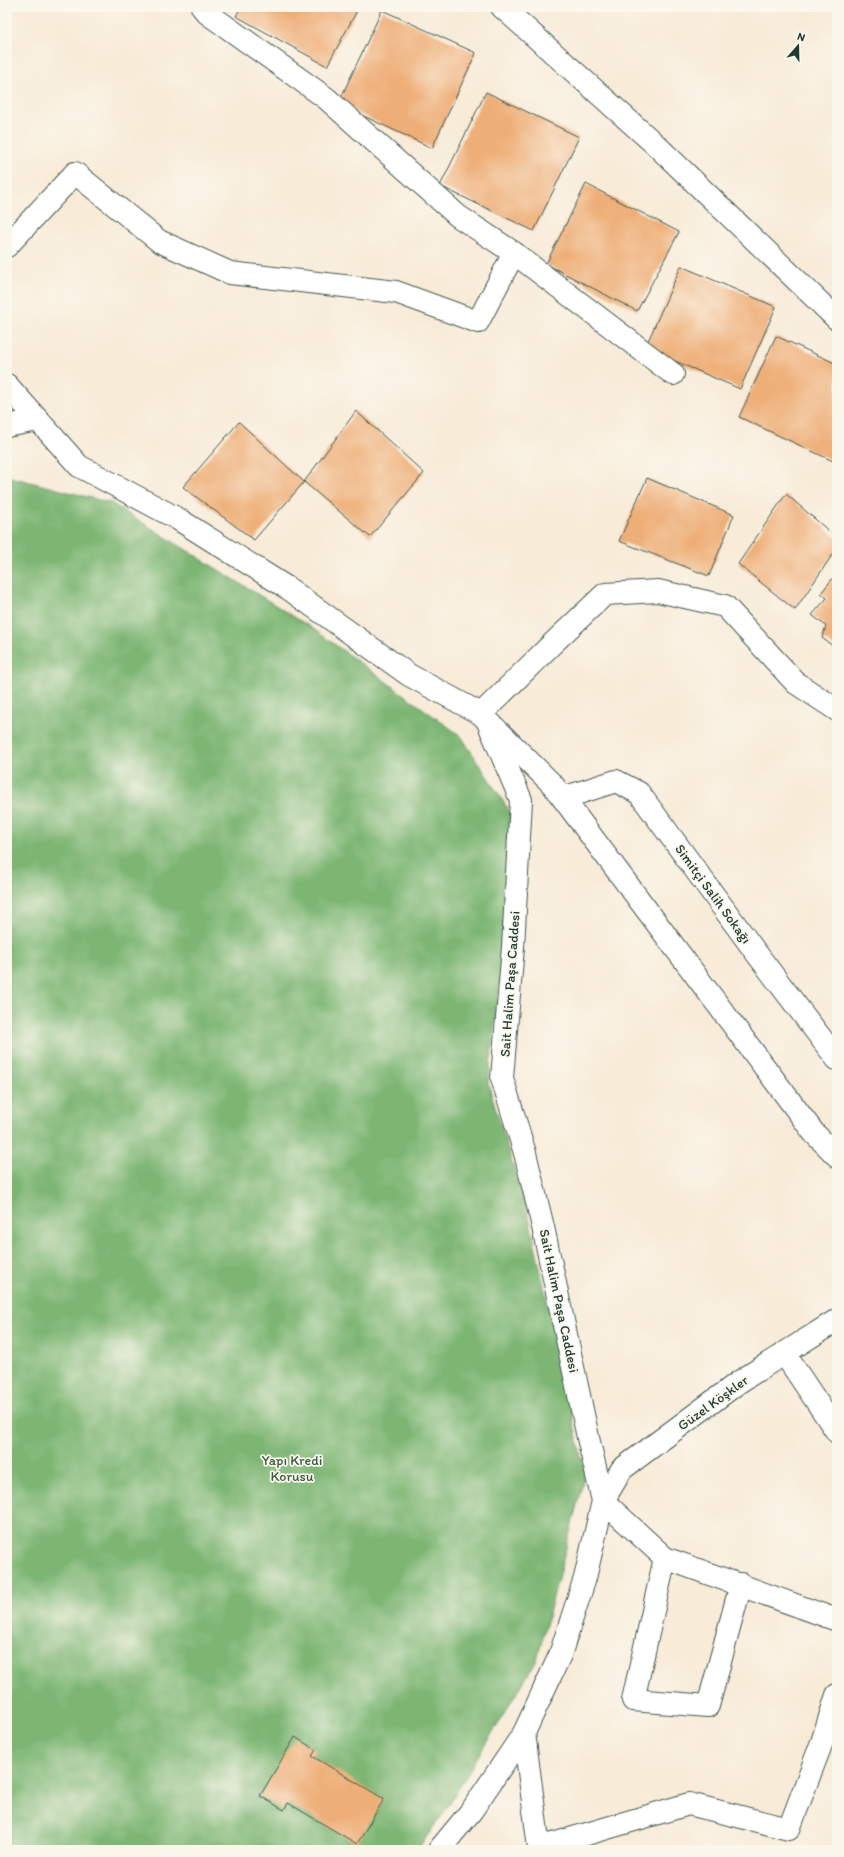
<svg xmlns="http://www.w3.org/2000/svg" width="844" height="1857" font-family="Itim,sans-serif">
<rect width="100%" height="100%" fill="#fbf7ec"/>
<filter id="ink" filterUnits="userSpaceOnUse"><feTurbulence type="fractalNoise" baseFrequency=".025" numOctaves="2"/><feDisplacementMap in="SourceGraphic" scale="8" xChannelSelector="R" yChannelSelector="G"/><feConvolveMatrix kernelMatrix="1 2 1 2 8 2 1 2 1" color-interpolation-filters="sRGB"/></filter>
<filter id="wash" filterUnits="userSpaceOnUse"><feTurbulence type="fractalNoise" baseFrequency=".012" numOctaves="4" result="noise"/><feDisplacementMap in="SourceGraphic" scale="16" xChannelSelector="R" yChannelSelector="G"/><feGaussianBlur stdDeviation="0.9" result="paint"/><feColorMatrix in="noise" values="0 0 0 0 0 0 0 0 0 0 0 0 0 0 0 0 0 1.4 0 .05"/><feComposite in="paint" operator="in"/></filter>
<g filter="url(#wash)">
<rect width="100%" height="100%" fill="#f8ebd8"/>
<path fill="#7db673" stroke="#4e7a54" d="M7,476L111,503L312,628L461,736L512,815L503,954L488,1083L530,1222L585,1474L537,1660L441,1817L417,1850H7Z"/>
<g id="blocks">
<g fill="#eeae77">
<path d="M241,7H359L327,66L236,16Z"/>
<path d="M382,10L476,53L432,148L338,104Z"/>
<path d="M486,92L579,137L534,231L440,186Z"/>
<path d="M586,184L679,232L637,311L546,264Z"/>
<path d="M681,266L776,307L740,389L645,348Z"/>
<path d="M776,336L837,364V452L833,461L739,417Z"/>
<path d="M356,411L424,473L370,537L304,482Z"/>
<path d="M239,422L304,482L254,540L183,487Z"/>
<path d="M647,478L734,515L709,576L619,541Z"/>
<path d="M786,494L837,538V548L795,610L738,564Z"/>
<path d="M837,573V649L822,638L826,626L812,615L827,598L821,593Z"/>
<path d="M295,1737L316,1750L312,1756L384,1799L357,1844L288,1803L284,1810L260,1796Z"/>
</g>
</g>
</g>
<g filter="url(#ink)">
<use href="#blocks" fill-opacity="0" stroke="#40574d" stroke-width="1"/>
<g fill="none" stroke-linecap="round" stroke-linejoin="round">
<defs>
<g id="minor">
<path d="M202,7L207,13L326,98L458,216L514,253L673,374"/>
<path d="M502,7L657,146L837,319"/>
<path d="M7,246L75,173L159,241L230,273L396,292L478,322L514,253"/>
<path d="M7,385L79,466L178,519L289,589L409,675L481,714L553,785L814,1133L837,1156"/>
<path d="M7,426L38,420"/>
<path d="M481,714L551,645L605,594L658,591L725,606L796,683L837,710"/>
<path d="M563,798L616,781L639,793L757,954L837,1059"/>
<path d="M784,1353L837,1432"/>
<path d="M603,1501L622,1469L739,1382L837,1320"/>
<path d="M603,1501L665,1558L837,1620"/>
<path d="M665,1558L633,1700L708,1706L741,1584"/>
<path d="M524,1733L539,1848"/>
<path d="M539,1848L689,1804L789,1829L822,1742L837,1695"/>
<path d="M439,1850L472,1810L524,1733L560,1655L585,1578L603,1501L589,1442L543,1227L525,1153L502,1078L513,947L521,800L487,720"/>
</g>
</defs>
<use href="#minor" stroke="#40574d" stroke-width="24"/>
<use href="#minor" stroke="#fff" stroke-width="22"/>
</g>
</g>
<g text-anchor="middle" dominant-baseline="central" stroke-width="3.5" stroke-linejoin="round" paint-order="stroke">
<g font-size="14" fill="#1f3d34" stroke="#fbf7ec">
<text transform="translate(713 894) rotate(54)">Simitçi Salih Sokağı</text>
<text transform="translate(510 984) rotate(-86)">Sait Halim Paşa Caddesi</text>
<text transform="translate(559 1301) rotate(78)">Sait Halim Paşa Caddesi</text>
<text transform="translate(713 1403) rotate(-36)">Güzel Köşkler</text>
</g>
<g font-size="14" fill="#385b44" stroke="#fbf7ec">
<text x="292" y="1460">Yapı Kredi<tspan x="292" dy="16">Korusu</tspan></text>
</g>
</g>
<rect width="844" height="1857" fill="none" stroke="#fbf7ec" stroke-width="24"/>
<g transform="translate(798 46) rotate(20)" stroke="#fbf7ec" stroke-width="3" paint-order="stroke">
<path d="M0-3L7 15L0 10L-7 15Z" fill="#1f3d34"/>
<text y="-6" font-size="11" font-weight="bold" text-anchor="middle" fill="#1f3d34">N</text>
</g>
</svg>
